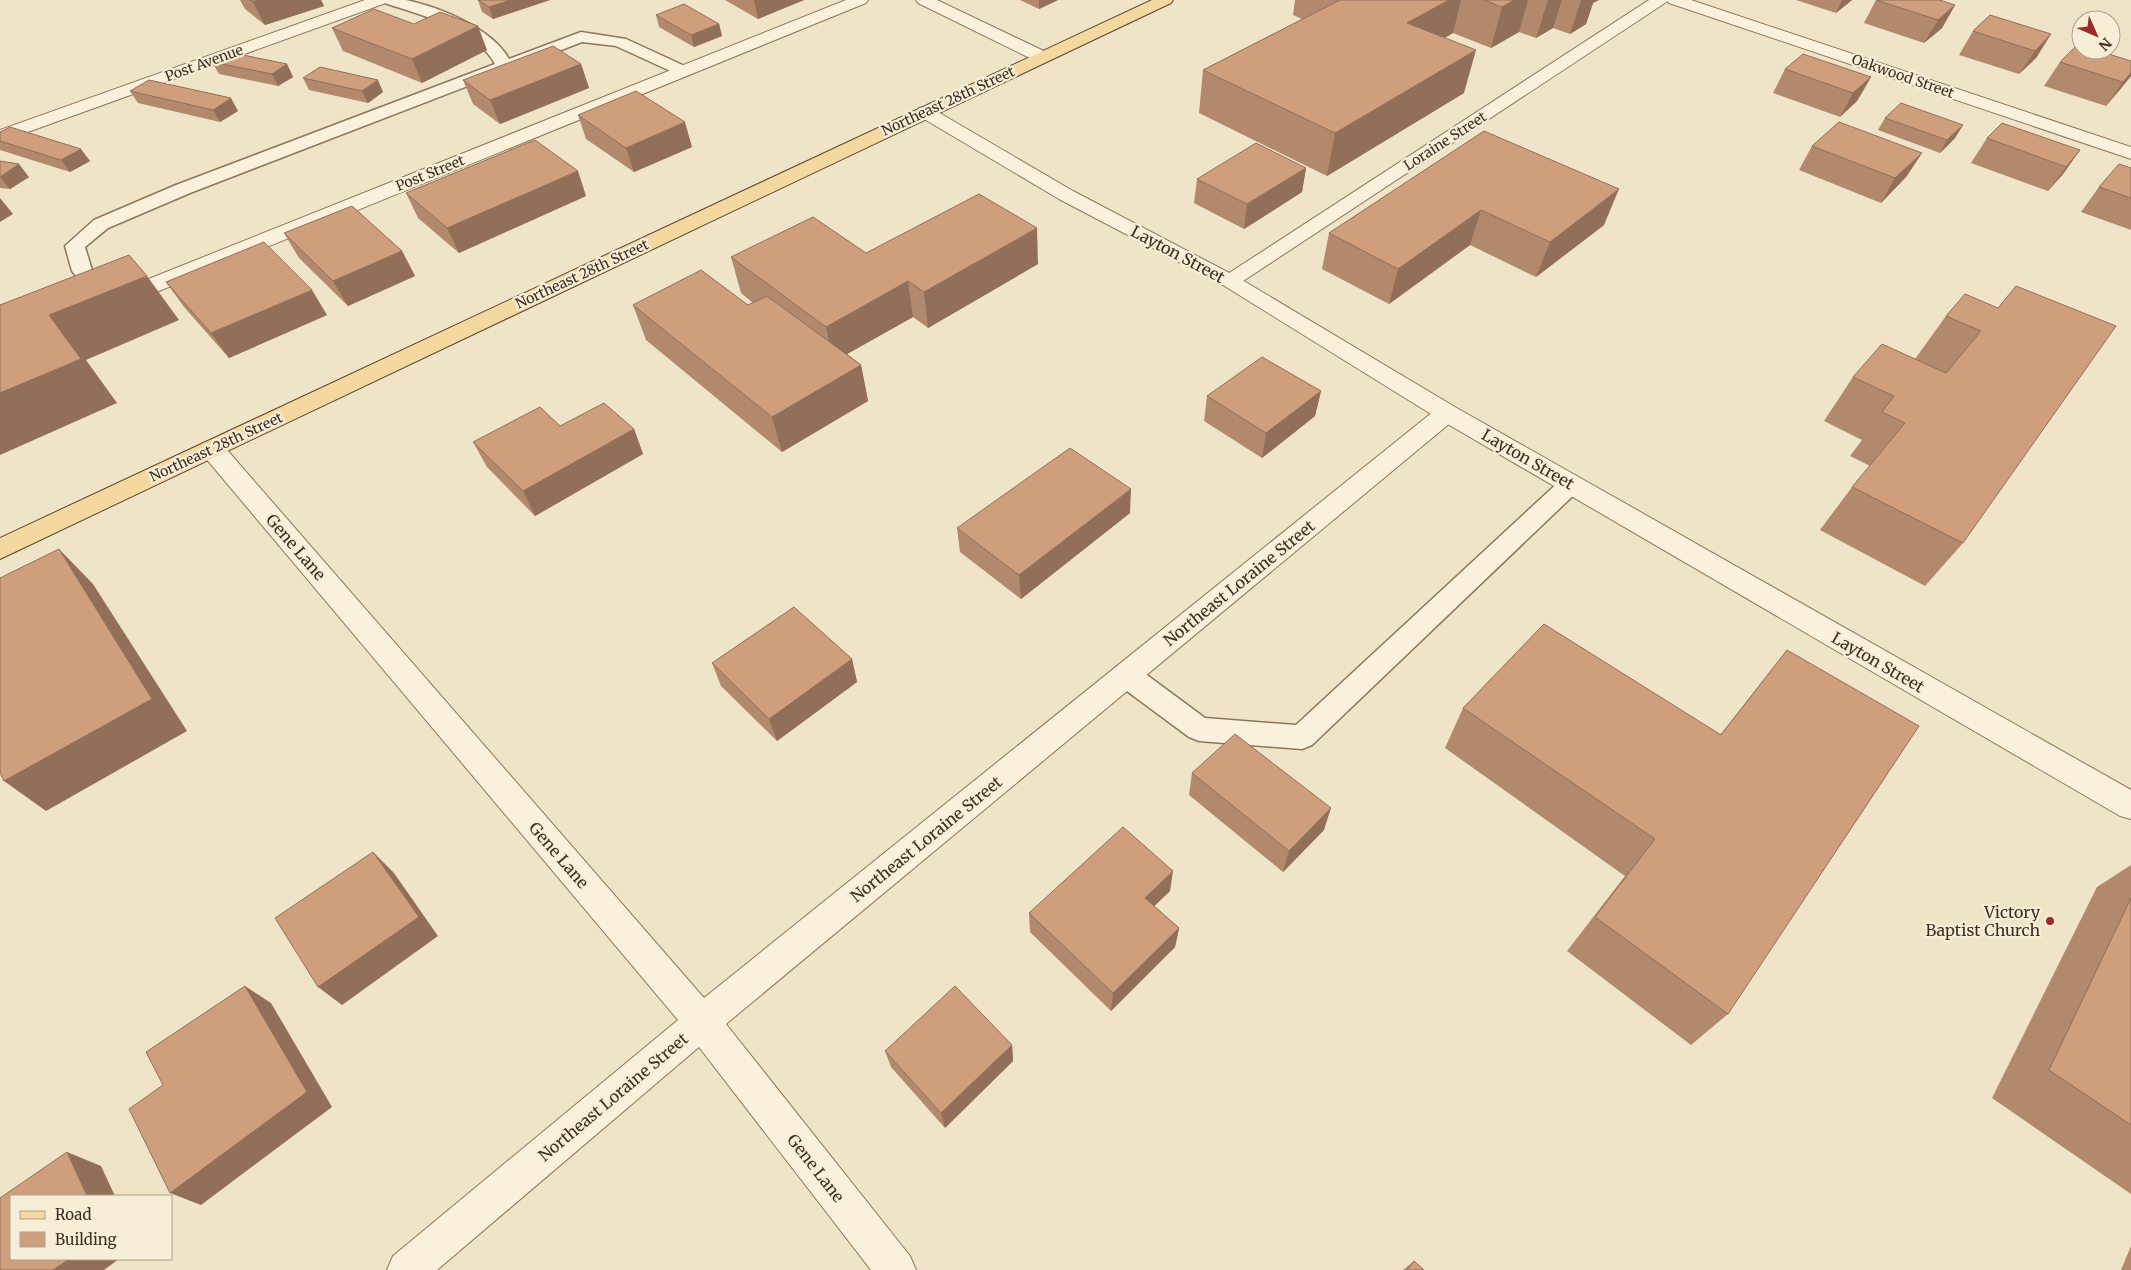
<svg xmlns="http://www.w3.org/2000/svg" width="2131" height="1270" font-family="Merriweather,serif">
<rect width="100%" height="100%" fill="#f0e4c8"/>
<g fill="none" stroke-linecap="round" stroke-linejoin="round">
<defs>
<g id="service">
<path d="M382,0C390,0 399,0 406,0C439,7 492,28 509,59L581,32L626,39L689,68L691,71L683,76L677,74L616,46L582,42L190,193L108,228L85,247L92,270L116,301L113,305L106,307L99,305L72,271L65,246L94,220L176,185L495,64C475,27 422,16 385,3Z"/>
<path d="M1571,476L1579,478L1583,484L1579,490L1312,745L1302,749L1199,741L1189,737L1116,683L1113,675L1116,667L1126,664L1136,667L1205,718L1296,725L1563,478Z"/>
</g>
<g id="minor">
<path d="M365,0H388L386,3L0,142V130Z"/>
<path d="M846,0H868L866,3L127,304L119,306L111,304L108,299L111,294Z"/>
<path d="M916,0H937L1048,53L1050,57L1048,61H1036L918,3Z"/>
<path d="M1649,0H1691L2131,147V159L1669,3L1668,1L1237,285L1230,287L1223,285L1219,281L1223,277Z"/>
<path d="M1447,405L1455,407L1459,413L1455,419L726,1024L910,1256L916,1270H871L699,1047L437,1270H387L393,1256L678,1020L203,455L200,449L203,443L212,441L221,443L704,998L1439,407Z"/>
</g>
<path id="tertiary" d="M925,107L931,108L1073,191L1237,277L1455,407L2131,790V819L2120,816L1439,419L1223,285L1059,199L919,116L916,112L919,108Z"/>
<path id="primary" d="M1152,0H1173L1171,3L0,559V538Z"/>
</defs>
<use href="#service" stroke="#8d765c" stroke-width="3"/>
<use href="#minor" stroke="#8d765c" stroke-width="2"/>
<use href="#tertiary" stroke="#8d765c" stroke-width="2"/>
<use href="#primary" stroke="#5b4430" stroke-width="2"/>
<use href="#service" fill="#faf1dc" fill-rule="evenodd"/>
<use href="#minor" fill="#faf1dc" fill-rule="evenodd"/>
<use href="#tertiary" fill="#faf1dc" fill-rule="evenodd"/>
<use href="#primary" fill="#f3d9a0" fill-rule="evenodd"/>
</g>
<g fill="#b2896c">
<path d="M240,0H321L324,6L265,25L245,9Z"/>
<path d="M478,0H550L493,19L482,12Z"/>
<path d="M725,0H804L758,19Z"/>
<path d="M1020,0H1058L1039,9Z"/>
<path d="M1295,0H1599L1593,3L1586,24L1570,34L1553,28L1536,38L1519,32L1491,48L1453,33L1445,38L1464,93L1327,176L1199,113L1203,70L1302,19L1293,15Z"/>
<path d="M1796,0H1852L1836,13Z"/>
<path d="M1876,0L1955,5L1942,28L1924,43L1864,23Z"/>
<path d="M656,15L719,24L722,36L694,47L659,27Z"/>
<path d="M414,24L487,50L422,83L343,51L332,28Z"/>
<path d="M1973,31L2051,34L2036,58L2019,74L1959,55Z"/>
<path d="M2131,61V76L2122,87L2106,106L2044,86L2060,62Z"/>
<path d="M212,62L287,64L293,77L278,86L219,74Z"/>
<path d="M581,64L589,88L500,124L473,104L463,80Z"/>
<path d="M1785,69L1871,77L1857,101L1840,117L1773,93Z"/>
<path d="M303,78L383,92L368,103L309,90Z"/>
<path d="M130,91L238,111L220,122L138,103Z"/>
<path d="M578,115L692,147L634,172L586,139Z"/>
<path d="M1885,118L1963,125L1955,138L1940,153L1878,130Z"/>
<path d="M1484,131L1604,225L1536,277L1470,245L1389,304L1322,269L1329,233Z"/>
<path d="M0,132L90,161L70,172L0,150Z"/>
<path d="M1987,138L2080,150L2063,174L2048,191L1971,163Z"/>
<path d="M1812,146L1922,153L1906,177L1881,203L1799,170Z"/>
<path d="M0,161L29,177L10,189L0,188Z"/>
<path d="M1306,168L1302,192L1244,229L1194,203L1197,179Z"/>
<path d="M2131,168V230L2081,212L2099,187Z"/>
<path d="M406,193L586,196L459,253L418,218Z"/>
<path d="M284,233L402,251L415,276L348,306L299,258Z"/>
<path d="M866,253L1038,264L928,328L913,317L847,354L861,365L868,401L782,452L646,340L633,305H748L753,303L741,293L731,257Z"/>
<path d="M166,282L327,315L229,358L184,307Z"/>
<path d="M1998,308L1963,543L1925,586L1820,530L1852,487L1870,466L1850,456L1862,440L1824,421L1853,377L1915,359L1946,316Z"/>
<path d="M1321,391L1315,416L1262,458L1204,421L1207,396Z"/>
<path d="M560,426L634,429L643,454L535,516L487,467L473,442Z"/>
<path d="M1130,513L1021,599L960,552L957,528Z"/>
<path d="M1787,650L1728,1014L1691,1045L1567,951L1625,876L1445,748L1463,708L1720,735Z"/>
<path d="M852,659L857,682L777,741L721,686L712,663Z"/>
<path d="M1192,773L1324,830L1283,872L1189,795Z"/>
<path d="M2131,865V1194L1992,1098L2097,887Z"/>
<path d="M1170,891L1154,906L1179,928L1175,947L1111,1011L1030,932L1029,913Z"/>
<path d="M1012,1045L1013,1061L945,1128L891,1067L885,1051Z"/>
<path d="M2131,1246V1270H2121Z"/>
<path d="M1414,1261L1424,1270H1403Z"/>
</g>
<g fill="#916f58">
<path d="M259,0H321L324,6L265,25L253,2Z"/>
<path d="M511,0H550L493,19L489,7Z"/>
<path d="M754,0H804L758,19Z"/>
<path d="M1039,0H1058L1039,9Z"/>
<path d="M1449,0H1461L1453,33L1398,64L1407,23Z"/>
<path d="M1514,0H1528L1519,32L1491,48L1502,7Z"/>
<path d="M1548,0H1562L1553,28L1536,38Z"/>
<path d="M1581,0H1599L1593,3L1586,24L1570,34Z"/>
<path d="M1842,0H1852L1836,13Z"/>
<path d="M1955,5L1942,28L1924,43L1938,20Z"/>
<path d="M719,24L722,36L694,47L691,35Z"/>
<path d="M478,26L487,50L422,83L412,59Z"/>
<path d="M2051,34L2036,58L2019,74L2035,51Z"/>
<path d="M1476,50L1464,93L1327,176L1335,133Z"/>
<path d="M287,64L293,77L278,86L272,74Z"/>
<path d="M581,64L589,88L500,124L490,100Z"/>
<path d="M2131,73V76L2122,87L2106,106L2123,82Z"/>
<path d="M1871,77L1857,101L1840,117L1853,93Z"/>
<path d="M378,80L383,92L368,103L362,91Z"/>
<path d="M231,98L238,111L220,122L213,110Z"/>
<path d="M685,122L692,147L634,172L626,148Z"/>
<path d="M1963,125L1955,138L1940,153L1947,140Z"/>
<path d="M81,149L90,161L70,172L61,160Z"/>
<path d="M2080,150L2063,174L2048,191L2066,167Z"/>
<path d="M1922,153L1906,177L1881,203L1895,178Z"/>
<path d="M19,164L29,177L10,189L0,177Z"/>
<path d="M1306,168L1302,192L1244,229L1247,204Z"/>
<path d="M578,171L586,196L459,253L447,228Z"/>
<path d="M1619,189L1604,225L1536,277L1550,242Z"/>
<path d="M0,198L13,214L0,222Z"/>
<path d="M1481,210L1470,245L1389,304L1398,269Z"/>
<path d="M1037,228L1038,264L928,328L924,292Z"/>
<path d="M402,251L415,276L348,306L333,281Z"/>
<path d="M147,276L179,320L86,360L117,403L0,455V393L49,315Z"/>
<path d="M908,281L913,317L833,362L826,327Z"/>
<path d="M312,290L327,315L229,358L211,333Z"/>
<path d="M861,365L868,401L782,452L772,417Z"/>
<path d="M1321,391L1315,416L1262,458L1266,433Z"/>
<path d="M634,429L643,454L535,516L523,491Z"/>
<path d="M1131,489L1130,513L1021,599L1019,575Z"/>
<path d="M59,549L93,584L187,731L46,811L4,781Z"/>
<path d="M852,659L857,682L777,741L769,719Z"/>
<path d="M1331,808L1324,830L1283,872L1289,851Z"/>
<path d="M373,852L394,873L438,936L342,1005L318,987Z"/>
<path d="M1173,871L1170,891L1143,917L1145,898Z"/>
<path d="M1179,928L1175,947L1111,1011L1113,993Z"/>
<path d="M245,986L271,1003L332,1107L201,1205L170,1193Z"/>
<path d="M1012,1045L1013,1061L945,1128L941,1113Z"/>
<path d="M67,1152L101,1166L115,1196H87Z"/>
<path d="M69,1259H119L104,1270H53Z"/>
</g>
<g fill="#cf9f7d" stroke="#916f58">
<path d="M250,0H259L253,2Z"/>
<path d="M478,0H511L489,7Z"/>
<path d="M1340,0H1449L1407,23L1476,50L1335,133L1203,70Z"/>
<path d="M1484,0H1514L1502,7Z"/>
<path d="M1876,0H1940L1955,5L1938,20Z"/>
<path d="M684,4L719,24L691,35L656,15Z"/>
<path d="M374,9L414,24L440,12L478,26L412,59L332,28Z"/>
<path d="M1990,15L2051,34L2035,51L1973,31Z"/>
<path d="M2078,44L2081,45V50H2096L2131,61V73L2123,82L2060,62Z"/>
<path d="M553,46L581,64L490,100L463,80Z"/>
<path d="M228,52L287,64L272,74L212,62Z"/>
<path d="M1803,54L1871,77L1853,93L1785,69Z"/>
<path d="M320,67L378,80L362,91L303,78Z"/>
<path d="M149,80L231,98L213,110L130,91Z"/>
<path d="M636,91L685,122L626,148L578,115Z"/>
<path d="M1901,103L1963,125L1947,140L1885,118Z"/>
<path d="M1839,122L1922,153L1895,178L1812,146Z"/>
<path d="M2002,123L2080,150L2066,167L1987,138Z"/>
<path d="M10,127L81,149L61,160L0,141V132Z"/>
<path d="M1484,131L1619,189L1550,242L1481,210L1398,269L1329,233Z"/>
<path d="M535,140L578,171L447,228L406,193Z"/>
<path d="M1256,143L1306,168L1247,204L1197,179Z"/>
<path d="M0,161L19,164L0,177Z"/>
<path d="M2119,164L2131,168V198L2099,187Z"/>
<path d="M979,194L1037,228L924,292L908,281L826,327L731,257L813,217L866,253Z"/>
<path d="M352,206L402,251L333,281L284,233Z"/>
<path d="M264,242L312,290L211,333L166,282Z"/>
<path d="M129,255L147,276L49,315L81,359L0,393V305Z"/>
<path d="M701,270L748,305L767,296L861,365L772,417L633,305Z"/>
<path d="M2016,286L2116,326L1963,543L1852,487L1905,423L1882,412L1894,396L1853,377L1882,344L1946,373L1981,331L1946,316L1965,294L1998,308Z"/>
<path d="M1262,357L1321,391L1266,433L1207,396Z"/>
<path d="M604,403L634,429L523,491L473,442L540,407L560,426Z"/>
<path d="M1070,448L1131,489L1019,575L957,528Z"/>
<path d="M59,549L152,699L4,781L0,773V578Z"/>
<path d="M794,607L852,659L769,719L712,663Z"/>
<path d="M1544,624L1721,735L1787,650L1919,726L1728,1014L1595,917L1655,839L1463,708Z"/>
<path d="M1235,734L1331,808L1289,851L1192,773Z"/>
<path d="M1123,827L1173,871L1145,898L1179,928L1113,993L1029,913Z"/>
<path d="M373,852L419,917L318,987L275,918Z"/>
<path d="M2131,898V1125L2049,1070Z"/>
<path d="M245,986L307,1092L170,1193L129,1109L163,1085L146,1052Z"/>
<path d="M955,986L1012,1045L941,1113L885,1051Z"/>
<path d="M67,1152L87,1196H11V1259H69L53,1270H0V1198Z"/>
<path d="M1414,1261L1424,1270H1407Z"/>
</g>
<circle fill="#9e2a2b" stroke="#f7eed8" stroke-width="2" cx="2050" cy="921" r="5"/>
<g text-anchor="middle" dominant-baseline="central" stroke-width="4.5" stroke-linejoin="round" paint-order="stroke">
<g font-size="14" fill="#3d2e20" stroke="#f7eed8">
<text transform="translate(204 63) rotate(-20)">Post Avenue</text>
<text transform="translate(1903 76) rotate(19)">Oakwood Street</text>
<text transform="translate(948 101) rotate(-25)">Northeast 28th Street</text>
<text transform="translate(1445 141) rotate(-33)">Loraine Street</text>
<text transform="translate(430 173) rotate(-22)">Post Street</text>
<text transform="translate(582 274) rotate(-25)">Northeast 28th Street</text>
<text transform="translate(216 447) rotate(-25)">Northeast 28th Street</text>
</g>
<g font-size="16" fill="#3d2e20" stroke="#f7eed8">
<text transform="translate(1178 254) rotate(28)">Layton Street</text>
<text transform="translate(1528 459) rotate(30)">Layton Street</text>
<text transform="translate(296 547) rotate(49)">Gene Lane</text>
<text transform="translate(1239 583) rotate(-39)">Northeast Loraine Street</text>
<text transform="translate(1878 662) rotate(30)">Layton Street</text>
<text transform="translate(926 839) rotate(-39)">Northeast Loraine Street</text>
<text transform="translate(559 855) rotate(49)">Gene Lane</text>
<text transform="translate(613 1097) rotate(-40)">Northeast Loraine Street</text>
<text transform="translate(816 1168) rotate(52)">Gene Lane</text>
</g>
<g font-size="16" fill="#3d2e20" stroke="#f7eed8" text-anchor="end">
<text x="2040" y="912">Victory<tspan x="2040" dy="18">Baptist Church</tspan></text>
</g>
</g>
<rect x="10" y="1195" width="162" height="65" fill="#f7eed8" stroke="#ada18e"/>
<rect x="20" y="1211" width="25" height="8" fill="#f3d9a0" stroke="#ada18e"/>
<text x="55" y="1220" font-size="15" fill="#3d2e20">Road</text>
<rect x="20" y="1232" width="25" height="15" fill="#cf9f7d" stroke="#ada18e"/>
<text x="55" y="1245" font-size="15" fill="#3d2e20">Building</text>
<g transform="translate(2096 35) rotate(135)"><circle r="24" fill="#f7eed8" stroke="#ada18e"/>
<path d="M0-4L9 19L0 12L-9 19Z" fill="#9e2a2b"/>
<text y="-8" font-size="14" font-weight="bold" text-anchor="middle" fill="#3d2e20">N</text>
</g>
</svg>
